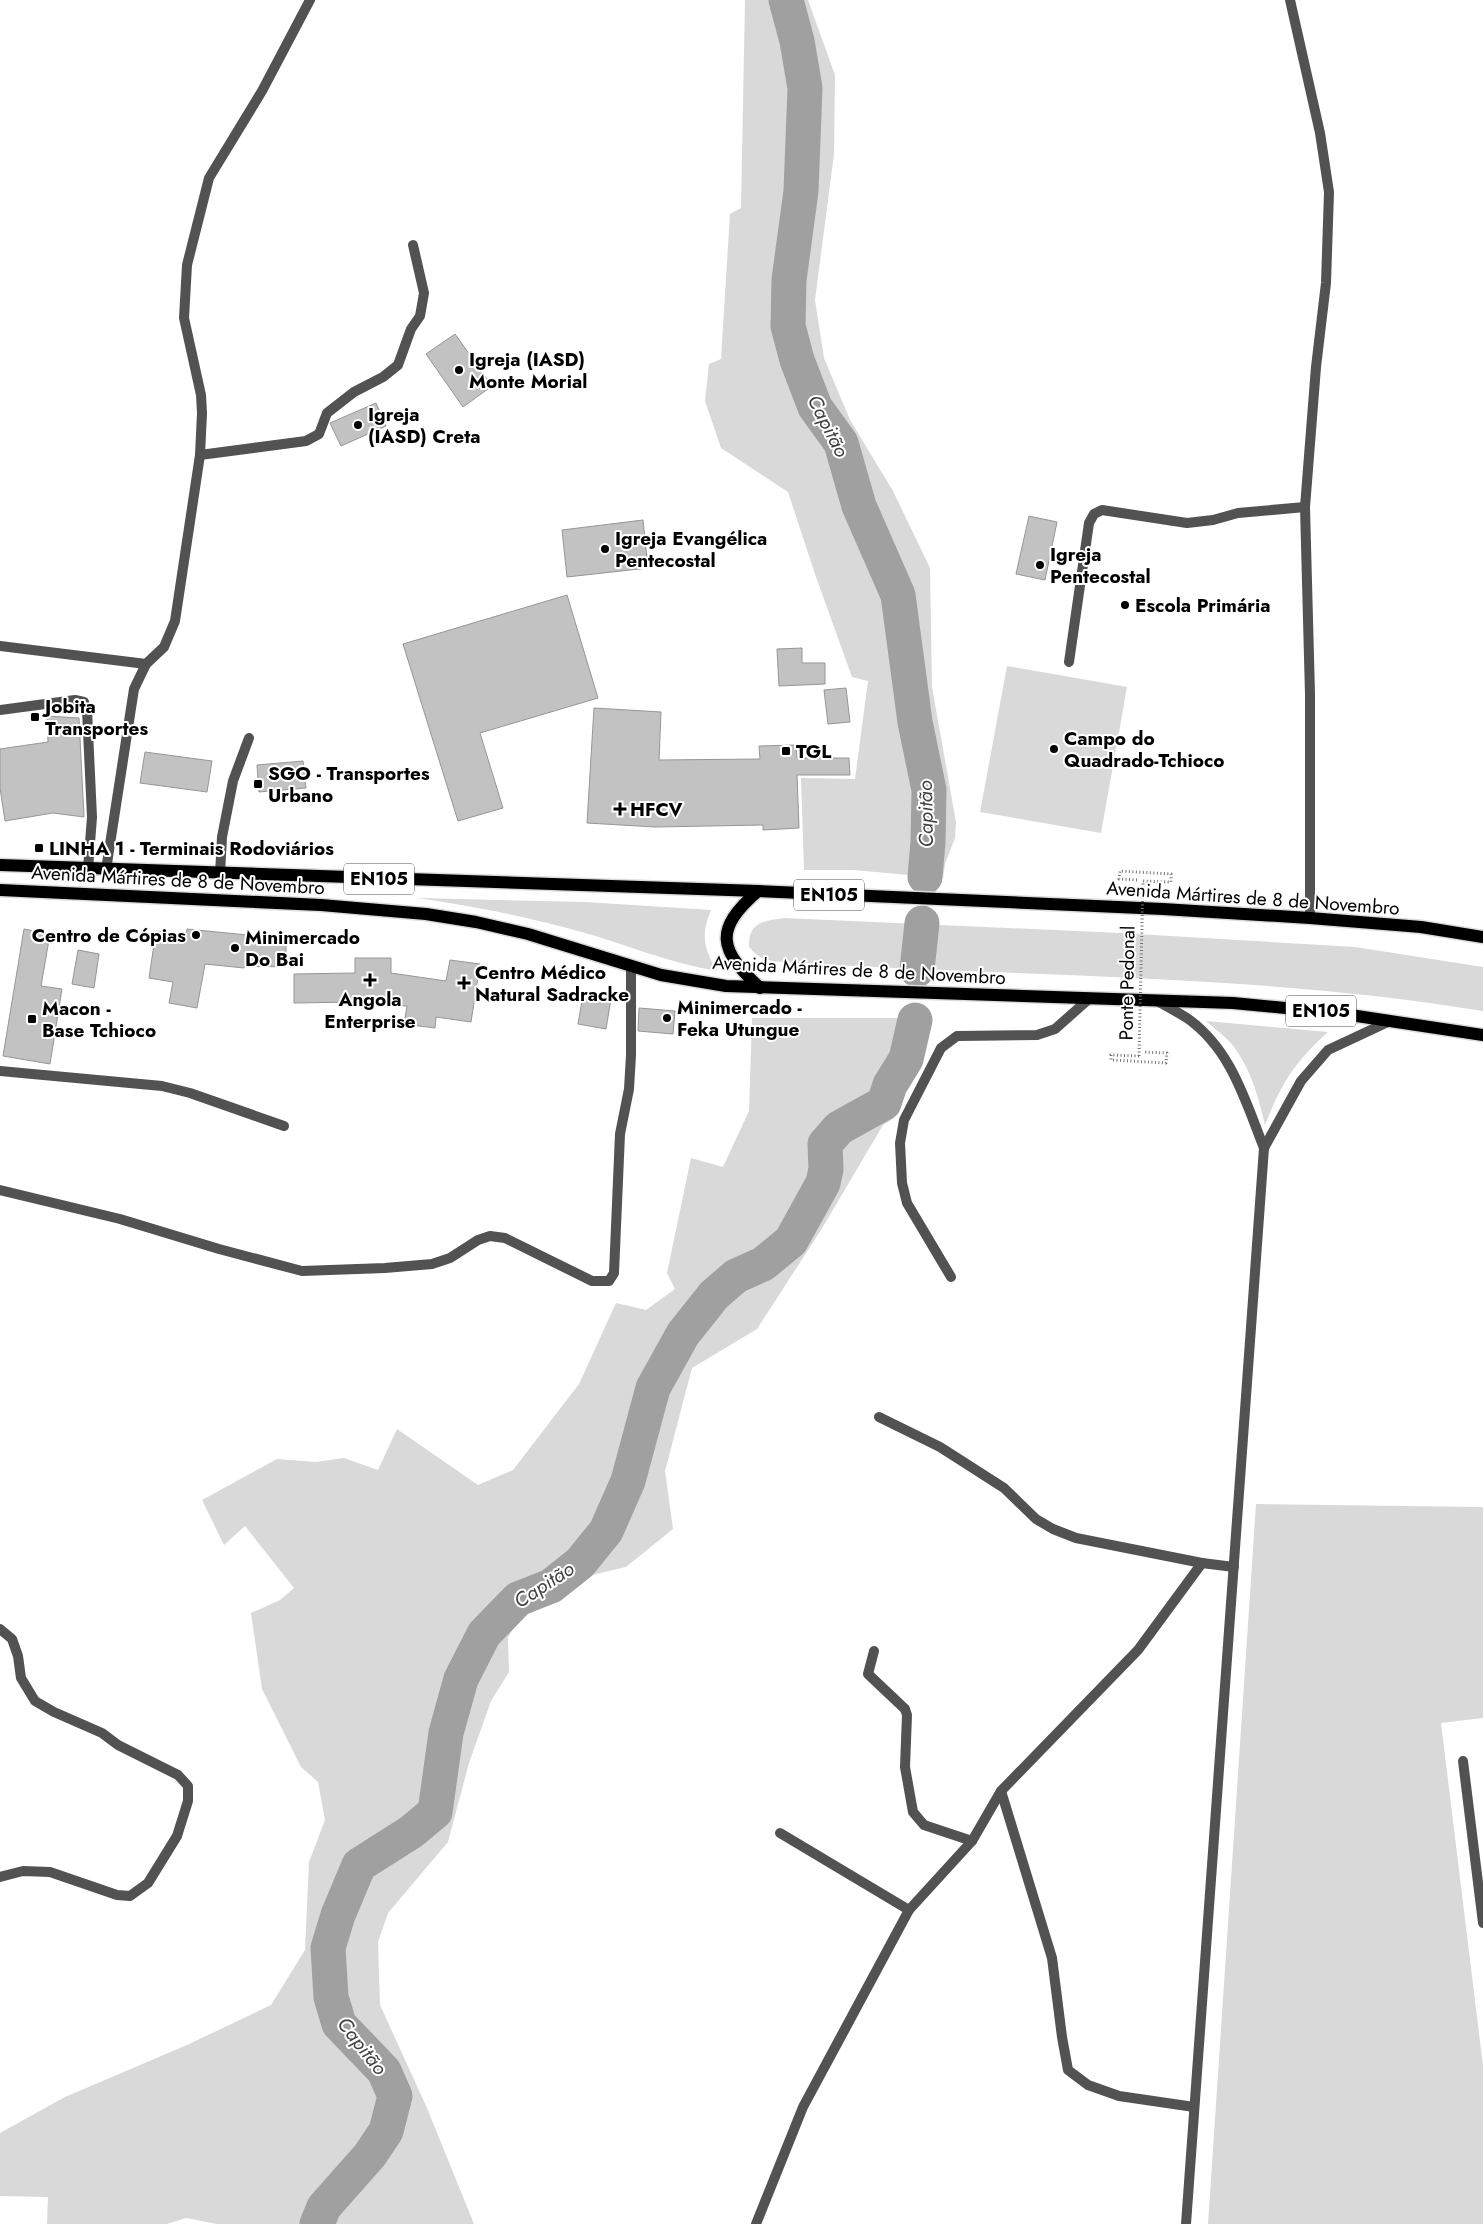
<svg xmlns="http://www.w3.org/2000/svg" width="1483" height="2224" font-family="Jost,sans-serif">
<rect width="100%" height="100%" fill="#fff"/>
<g fill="#d9d9d9">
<path d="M745,0H808L835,75L834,154L815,300L824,358L850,420L893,491L930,568L932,687L956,822L955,838L945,864L943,878L853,870H804L801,778L855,779L868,681L852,677L816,577L788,492L721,448L705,401L709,364L721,359L730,214L741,208Z"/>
<path d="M1007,666L1127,687L1101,833L980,812Z"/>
<path d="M417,898L585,902L711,910C701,935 703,947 717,971C669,963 625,944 578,931C525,916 472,906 417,898Z"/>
<path d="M784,918L1120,933L1355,947L1483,967V1011C1252,973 1017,977 783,962C768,961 759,959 749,947C748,922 764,921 784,918Z"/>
<path d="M752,1018H896L932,1021L894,1118L883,1125L821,1230L757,1329L692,1368L665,1471L673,1529L626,1567L579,1578L523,1608L508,1638L509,1672L491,1701L469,1763L448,1842L388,1913L378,1942L380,2005L427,2108L474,2224H217L186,2218L167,2224H47L48,2197L0,2196V2133L65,2097L187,2045L271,2005L305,1950L309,1862L325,1820L318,1782L301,1767L262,1689L251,1613L280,1600L294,1588L245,1526L224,1545L202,1500L277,1459L316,1462L344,1458L378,1470L397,1429L478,1485L513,1470L579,1384L616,1303L646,1310L675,1289L667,1273L691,1158L723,1167L749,1111Z"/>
<path d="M1206,1021L1328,1032C1294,1063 1282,1082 1265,1125C1258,1095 1250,1066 1230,1042C1223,1035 1214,1028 1206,1021Z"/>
<path d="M1256,1504L1483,1507V1718L1441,1723L1483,2066V2224H1208Z"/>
</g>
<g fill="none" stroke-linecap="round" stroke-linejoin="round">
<g stroke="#a0a0a0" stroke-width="35">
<path d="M786,0L797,41L805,88L801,191L789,280L788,326L797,360L815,407L841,443L859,506L898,595L915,722L929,790L928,842L925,877"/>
<path d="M917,970L922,923"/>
<path d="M317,2224L324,2207L370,2155L386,2131L395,2096L384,2071L339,2024L331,1997L328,1948L338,1915L359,1865L411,1832L435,1812L446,1733L461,1679L484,1634L518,1599L551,1586L580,1563L606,1531L628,1481L653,1388L683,1334L714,1295L736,1276L763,1264L791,1241L823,1183L826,1169L825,1144L839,1128L884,1103L890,1085L906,1059L915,1020"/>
</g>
</g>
<g fill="#c2c2c2" stroke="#969696">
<path d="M455,334L492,386L463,407L426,354Z"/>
<path d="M376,403L386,426L341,446L330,423Z"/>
<path d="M1029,516L1057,522L1045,580L1016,574Z"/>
<path d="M643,520L648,568L567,577L562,530Z"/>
<path d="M567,595L598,698L480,733L503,808L458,821L403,644Z"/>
<path d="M802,648V663H825V684L779,686L777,649Z"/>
<path d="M846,688L850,722L828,724L824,690Z"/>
<path d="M594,708L661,712L659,760L760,759L759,746L796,745L797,758H849L850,775H797L799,828L763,830V825L655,827L587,823Z"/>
<path d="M47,716L79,718L84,817L53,813L5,821L0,788V749L48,742Z"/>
<path d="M145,752L212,761L207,792L140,783Z"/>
<path d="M303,761L306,788L259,792L257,765Z"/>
<path d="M24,929L50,934L41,986L62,989L50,1064L3,1056Z"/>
<path d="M187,929L247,935V939L286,940V967L245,966L244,968L205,964L197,1008L169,1003L173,982L149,978L156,931L186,936Z"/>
<path d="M78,950L99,954L94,988L72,984Z"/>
<path d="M355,958H391V973L446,981L450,960L480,964L471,1022L436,1017L435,1028L404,1024L407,1006L355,1004V1002L294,1003V974L355,973Z"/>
<path d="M583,995L611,999L606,1029L578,1024Z"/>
<path d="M639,1008L675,1011L673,1034L638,1031Z"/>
</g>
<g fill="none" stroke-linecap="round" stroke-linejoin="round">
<defs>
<g id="primary">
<path d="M0,865L758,891L1163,909L1310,918L1421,927L1483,937"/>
<path d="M0,890L321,905L426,914L476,922L528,934L661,975L726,986L1233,1003L1337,1013L1483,1035"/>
<path d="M758,891C713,930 719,950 760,988"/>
</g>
</defs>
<use href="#primary" stroke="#dbdbdb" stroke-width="15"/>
<g stroke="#747474" stroke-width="3" stroke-dasharray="1 2.5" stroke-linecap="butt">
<path d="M1137,880L1119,879L1120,871L1171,874V882L1143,881"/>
<path d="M1139,1056L1111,1055V1060L1166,1063L1167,1053L1143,1052"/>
</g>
<g stroke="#525252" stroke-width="10">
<path d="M310,0L262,91L209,178L187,265L184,318L201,395L202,413L200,455L306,441L319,434L327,413L354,392L383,377L398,365L411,329L420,316L424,293L413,245"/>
<path d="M0,646L146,664"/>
<path d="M1069,662L1089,523L1094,514L1102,510L1187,523L1213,520L1238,513L1305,507"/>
<path d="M0,710L75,700L84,702L87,710L92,817L88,869"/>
<path d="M220,874L222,837L233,781L249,738"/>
<path d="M0,1071L162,1086L190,1093L284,1126"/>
<path d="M951,1277L907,1203L902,1183L900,1143L904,1120L941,1048L957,1036L1037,1035L1055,1029L1090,998"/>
</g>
<g stroke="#525252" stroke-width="10">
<path d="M1290,0L1320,133L1329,192L1326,283L1316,367L1305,507L1310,694V918"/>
<path d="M106,870L134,689L146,664L164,647L175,621L200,455"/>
<path d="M0,1190L120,1219L219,1249L302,1271L385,1268L432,1264L450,1258L478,1240L490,1236L505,1238L592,1281H609L614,1273L620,1134L629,1089L631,1055V966"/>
<path d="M879,1417L940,1447L1004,1488L1036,1519L1053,1529L1076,1538L1202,1563"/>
<path d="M0,1629L12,1639L18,1656L21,1678L35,1701L54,1712L102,1733L118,1745L178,1775L188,1786V1801L177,1836L148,1883L130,1896L117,1895L50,1872L23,1871L0,1877"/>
<path d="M874,1651L868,1674L905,1709L907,1715L905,1767L913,1812L924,1825L972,1841"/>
<path d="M1463,1761L1483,1923"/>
<path d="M1001,1791L1052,1958L1062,2037L1068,2070L1088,2085L1119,2096L1194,2107"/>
<path d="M780,1833L909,1910"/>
<path d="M756,2224L803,2107L909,1910L972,1841L1001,1791L1138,1650L1202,1563L1234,1567"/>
</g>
<g stroke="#525252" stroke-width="10">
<path d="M1157,1001C1167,1006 1177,1012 1187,1018C1231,1049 1245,1100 1264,1148"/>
<path d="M1186,2224L1264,1148L1301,1081L1328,1050L1390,1021"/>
</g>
<use href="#primary" stroke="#000" stroke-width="12"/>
<path stroke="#747474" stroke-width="3" stroke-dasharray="1 2.5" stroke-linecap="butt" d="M1139,1056L1143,881"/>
</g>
<g fill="#000" stroke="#fff" stroke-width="2">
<circle cx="459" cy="370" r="5"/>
<circle cx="358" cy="425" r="5"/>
<circle cx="605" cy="549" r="5"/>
<circle cx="1040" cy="565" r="5"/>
<circle cx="1125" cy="605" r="5"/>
<rect x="30" y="712" width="10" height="10" rx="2.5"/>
<circle cx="1054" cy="749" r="5"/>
<rect x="781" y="746" width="10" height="10" rx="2.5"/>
<rect x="253" y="779" width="10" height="10" rx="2.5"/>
<path d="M617.5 801.5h5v5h5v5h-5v5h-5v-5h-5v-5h5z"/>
<rect x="34" y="843" width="10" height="10" rx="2.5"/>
<circle cx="196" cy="935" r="5"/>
<circle cx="235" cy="948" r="5"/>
<path d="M367.5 972.5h5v5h5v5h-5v5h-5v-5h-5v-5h5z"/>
<path d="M461.5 975.5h5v5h5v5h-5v5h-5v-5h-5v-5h5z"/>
<circle cx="667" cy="1018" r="5"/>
<rect x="27" y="1014" width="10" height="10" rx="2.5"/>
</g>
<g text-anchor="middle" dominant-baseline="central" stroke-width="4" stroke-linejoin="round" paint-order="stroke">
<g fill="#fff" stroke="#4c4c4c" stroke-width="1">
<rect x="344" y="863.5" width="70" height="31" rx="4"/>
<rect x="794" y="879.5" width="70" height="31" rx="4"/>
<rect x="1286" y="995.5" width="70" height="31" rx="4"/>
</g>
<g font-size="18" font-weight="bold" fill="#000">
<text x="379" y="879">EN105</text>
<text x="829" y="895">EN105</text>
<text x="1321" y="1011">EN105</text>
</g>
<g font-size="19" font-weight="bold" fill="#000" stroke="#fff" text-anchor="start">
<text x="469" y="359">Igreja (IASD)<tspan x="469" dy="22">Monte Morial</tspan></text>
<text x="368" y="414">Igreja<tspan x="368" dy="22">(IASD) Creta</tspan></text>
<text x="615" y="538">Igreja Evangélica<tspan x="615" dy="22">Pentecostal</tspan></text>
<text x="1050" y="554">Igreja<tspan x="1050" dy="22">Pentecostal</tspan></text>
<text x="1135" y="605">Escola Primária</text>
<text x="45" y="706">Jobita<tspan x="45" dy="22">Transportes</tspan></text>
<text x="1064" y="738">Campo do<tspan x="1064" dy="22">Quadrado-Tchioco</tspan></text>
<text x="796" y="751">TGL</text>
<text x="268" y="773">SGO - Transportes<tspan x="268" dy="22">Urbano</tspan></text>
<text x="630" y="809">HFCV</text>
<text x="49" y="848">LINHA 1 - Terminais Rodoviários</text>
<text x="186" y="935" text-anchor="end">Centro de Cópias</text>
<text x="245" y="937">Minimercado<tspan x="245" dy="22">Do Bai</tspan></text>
<text x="475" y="972">Centro Médico<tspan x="475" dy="22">Natural Sadracke</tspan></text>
<text x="370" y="999" text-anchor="middle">Angola<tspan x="370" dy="22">Enterprise</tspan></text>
<text x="677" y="1007">Minimercado -<tspan x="677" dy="22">Feka Utungue</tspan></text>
<text x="42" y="1008">Macon -<tspan x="42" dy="22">Base Tchioco</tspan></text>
</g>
<g font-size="19" fill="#000" stroke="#fff">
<text transform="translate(178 880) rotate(3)">Avenida Mártires de 8 de Novembro</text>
<text transform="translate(1253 898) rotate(4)">Avenida Mártires de 8 de Novembro</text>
<text transform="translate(859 970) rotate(3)">Avenida Mártires de 8 de Novembro</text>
<text transform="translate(1127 983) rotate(-89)">Ponte Pedonal</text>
</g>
<g font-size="20" font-style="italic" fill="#414141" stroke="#fff">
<text transform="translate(828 426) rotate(63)">Capitão</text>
<text transform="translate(926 814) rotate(-91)">Capitão</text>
<text transform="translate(544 1585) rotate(-33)">Capitão</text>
<text transform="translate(362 2046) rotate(52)">Capitão</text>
</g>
</g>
</svg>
